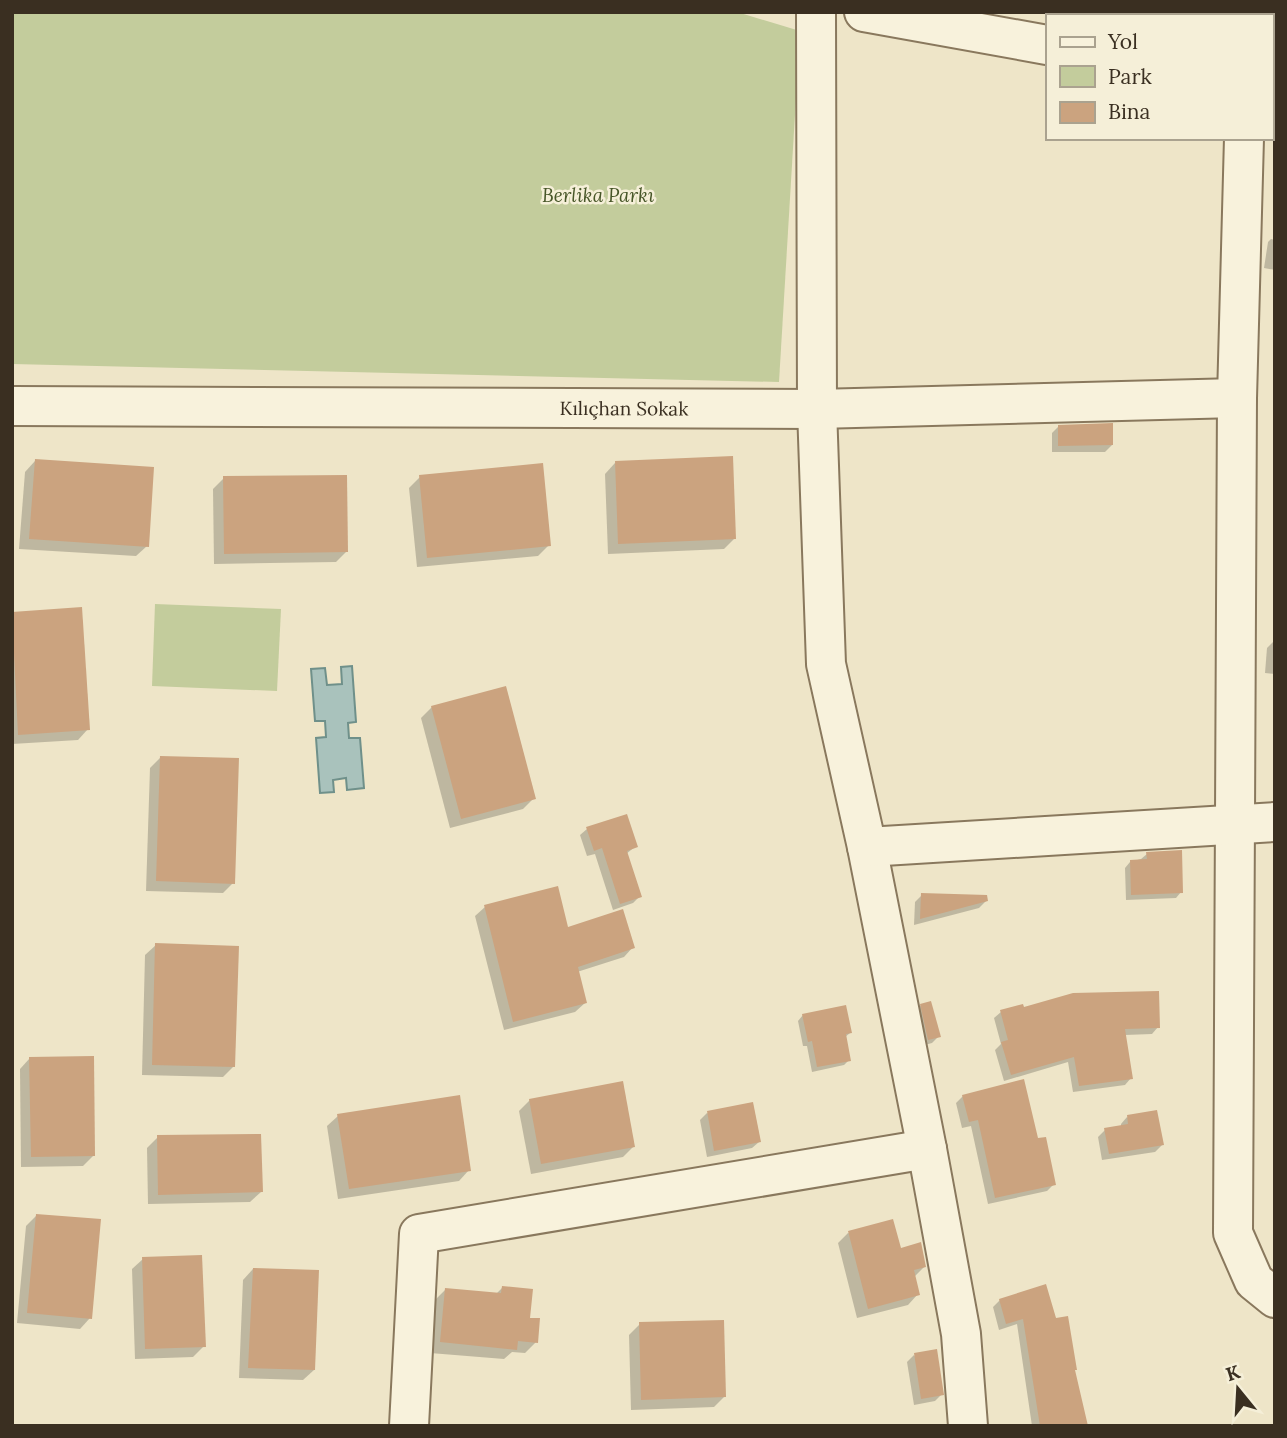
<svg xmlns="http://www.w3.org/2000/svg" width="1287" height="1438" font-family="Lora,serif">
<rect width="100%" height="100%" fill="#eee5c8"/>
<g fill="#c3cc9c">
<path d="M12,12H737L800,31L779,382L12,364Z"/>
<path d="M155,604L281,609L277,691L152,686Z"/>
</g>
<path fill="#a9c2bc" stroke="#6f908a" stroke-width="2" d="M352,666L356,722L348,723L349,738H360L364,788L347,790L346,778L333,780L334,792L320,793L316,738L326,737L325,721H315L311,669L325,668L327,685L342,684L341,667Z"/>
<g fill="#0003">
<path d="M1271,239L1275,240V270L1264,268L1268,242Z"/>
<path d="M1059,426L1112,445L1105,452H1052V433Z"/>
<path d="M35,461L147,546L136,556L19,549L25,472Z"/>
<path d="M615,463L734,539L724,549L608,554L605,474Z"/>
<path d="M420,477L549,545L538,556L417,567L409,488Z"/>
<path d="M224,478L346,552L336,562L214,564L213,489Z"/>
<path d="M12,614L88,729L78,740L12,744Z"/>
<path d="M1274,641L1275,674L1265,673L1267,648Z"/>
<path d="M432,707L534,798L523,809L450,828L421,718Z"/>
<path d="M161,757L233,883L223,893L146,891L150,768Z"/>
<path d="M587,829L636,846L626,854L640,896L633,903L613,910L595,854L587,856L580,835Z"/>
<path d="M1147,854L1181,892L1176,898L1126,900L1125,868L1130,862L1141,859Z"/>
<path d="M922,895L986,901L979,908L914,925L915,902Z"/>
<path d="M485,907L567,929L633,947L624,957L577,972L585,1003L575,1012L504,1030L475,916Z"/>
<path d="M156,945L234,1066L223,1077L142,1075L145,955Z"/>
<path d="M921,1005L939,1036L932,1043L921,1046L914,1012Z"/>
<path d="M1023,1009L1158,1027L1152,1034L1125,1035L1131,1078L1125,1085L1073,1092L1068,1062L1004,1081L995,1050L1001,1044L994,1018L1001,1012Z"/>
<path d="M803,1015L850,1033L845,1037L849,1060L844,1065L812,1072L807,1046H803L798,1021Z"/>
<path d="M30,1058L94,1155L83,1166L21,1167L20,1069Z"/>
<path d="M963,1096L1037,1140L1054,1184L1047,1191L988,1204L971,1126L962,1128L956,1103Z"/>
<path d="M530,1100L634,1146L623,1157L531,1174L519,1111Z"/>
<path d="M707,1113L759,1142L752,1148L707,1157L700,1120Z"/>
<path d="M338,1116L469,1170L459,1181L338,1199L327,1126Z"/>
<path d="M1127,1117L1162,1145L1155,1152L1102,1160L1098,1137L1105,1130L1121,1127V1124Z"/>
<path d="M158,1137L261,1192L250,1202L148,1204L147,1148Z"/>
<path d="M36,1216L90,1318L80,1329L17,1323L26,1226Z"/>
<path d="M848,1233L899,1250L925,1266L914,1277L918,1294L908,1305L857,1318L838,1243Z"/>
<path d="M143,1259L204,1346L193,1357L135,1359L132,1269Z"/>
<path d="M253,1269L314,1370L303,1380L239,1378L243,1280Z"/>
<path d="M1045,1286L1073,1371L1086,1426H1032L1017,1324L999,1330L993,1307L1000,1300Z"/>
<path d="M503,1287L529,1319L536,1342L525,1353L512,1352L504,1359L430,1353L435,1300L446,1289L496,1294Z"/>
<path d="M640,1324L725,1396L714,1407L631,1410L629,1335Z"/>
<path d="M914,1355L942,1394L935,1401L914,1405L907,1362Z"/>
</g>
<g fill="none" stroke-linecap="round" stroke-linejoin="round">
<g stroke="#6f908a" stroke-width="9">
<path d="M1199,12L1216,16"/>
<path d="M1271,27L1275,28"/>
</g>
</g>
<g fill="#cba37f">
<path d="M1113,423V445L1058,446V425Z"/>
<path d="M733,456L736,539L618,544L615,461Z"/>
<path d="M35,459L154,467L149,547L29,539Z"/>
<path d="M543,463L551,546L427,558L419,475Z"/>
<path d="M347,475L348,552L224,554L223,476Z"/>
<path d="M82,607L90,730L18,735L12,612Z"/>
<path d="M506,686L536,799L461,819L431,706Z"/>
<path d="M160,756L239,758L235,884L156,881Z"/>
<path d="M627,814L638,847L627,851L642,897L620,904L602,848L594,851L586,827Z"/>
<path d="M1182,850L1183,893L1131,895L1130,860L1147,859L1146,852Z"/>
<path d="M558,886L568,927L623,909L635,948L578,967L587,1003L513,1022L484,905Z"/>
<path d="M921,893L987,895L988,901L920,919Z"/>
<path d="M155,943L239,946L235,1067L152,1065Z"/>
<path d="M1159,991L1160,1028L1125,1029L1133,1079L1079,1086L1074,1057L1011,1075L1001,1042L1008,1040L1000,1010L1023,1004L1024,1007L1073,993Z"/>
<path d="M931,1001L941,1037L928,1040L920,1004Z"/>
<path d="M846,1005L852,1033L846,1034L851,1061L817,1067L812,1041L808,1042L802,1014Z"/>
<path d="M94,1056L95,1156L31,1157L29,1057Z"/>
<path d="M1024,1079L1038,1138L1046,1137L1056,1185L995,1198L978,1120L969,1122L962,1095Z"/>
<path d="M623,1081L635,1147L541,1164L529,1099Z"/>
<path d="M460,1095L471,1171L349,1189L337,1114Z"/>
<path d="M753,1102L761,1142L714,1151L707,1111Z"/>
<path d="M1157,1110L1164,1145L1109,1154L1104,1128L1128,1124L1127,1115Z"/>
<path d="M261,1134L263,1192L158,1195L157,1135Z"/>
<path d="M36,1214L101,1219L92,1319L27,1313Z"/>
<path d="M893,1219L901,1248L921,1242L926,1267L914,1270L920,1295L868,1309L848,1231Z"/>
<path d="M202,1255L206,1347L145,1349L142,1257Z"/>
<path d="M253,1268L319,1270L315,1370L248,1368Z"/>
<path d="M1046,1284L1056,1318L1068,1316L1077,1370H1075L1088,1426H1040L1023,1319L1006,1324L999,1299Z"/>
<path d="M502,1286L533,1289L530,1318H540L538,1343L518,1341L517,1350L440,1342L445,1288L501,1293Z"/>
<path d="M724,1320L726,1397L641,1400L639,1322Z"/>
<path d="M937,1349L944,1395L921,1399L914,1353Z"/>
</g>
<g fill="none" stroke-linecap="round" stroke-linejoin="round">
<defs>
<g id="minor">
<path d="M816,12L817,409L826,664L867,847L927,1149L961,1334L968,1426"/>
<path d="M864,12L1047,45"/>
<path d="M1271,85L1275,86"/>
<path d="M1244,138L1237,398L1233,1233L1254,1281L1275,1298"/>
<path id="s1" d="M12,406L817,409L1237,398"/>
<path d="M867,847L1275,822"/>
<path d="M409,1426L419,1234L927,1149"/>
</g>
</defs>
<use href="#minor" stroke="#89785d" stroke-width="42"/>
<use href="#minor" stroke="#f8f2dc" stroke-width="38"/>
</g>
<g text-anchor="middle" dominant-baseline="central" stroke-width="5" stroke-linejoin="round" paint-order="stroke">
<g font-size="19" font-style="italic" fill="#475628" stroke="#f5efd8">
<text x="598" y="195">Berlika Parkı</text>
</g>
<g font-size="19" fill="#3a2f21" stroke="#f5efd8">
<text stroke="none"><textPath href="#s1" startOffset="612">Kılıçhan Sokak</textPath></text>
</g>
</g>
<rect width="1287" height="1438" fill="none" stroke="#3a2f21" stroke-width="28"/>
<rect x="1046" y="14" width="228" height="126" fill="#f5efd8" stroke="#aaa28f" stroke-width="2"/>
<rect x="1060" y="37" width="35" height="10" fill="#f8f2dc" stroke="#aaa28f" stroke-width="2"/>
<text x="1108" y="49" font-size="21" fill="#3a2f21">Yol</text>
<rect x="1060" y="66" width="35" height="21" fill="#c3cc9c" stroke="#aaa28f" stroke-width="2"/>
<text x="1108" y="84" font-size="21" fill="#3a2f21">Park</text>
<rect x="1060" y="102" width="35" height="21" fill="#cba37f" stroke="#aaa28f" stroke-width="2"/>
<text x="1108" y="119" font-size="21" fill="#3a2f21">Bina</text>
<g transform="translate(1238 1389) rotate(342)" stroke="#f5efd8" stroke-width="5" paint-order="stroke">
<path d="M0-5L12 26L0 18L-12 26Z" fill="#3a2f21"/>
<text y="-10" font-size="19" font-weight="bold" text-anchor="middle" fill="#3a2f21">K</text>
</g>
</svg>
